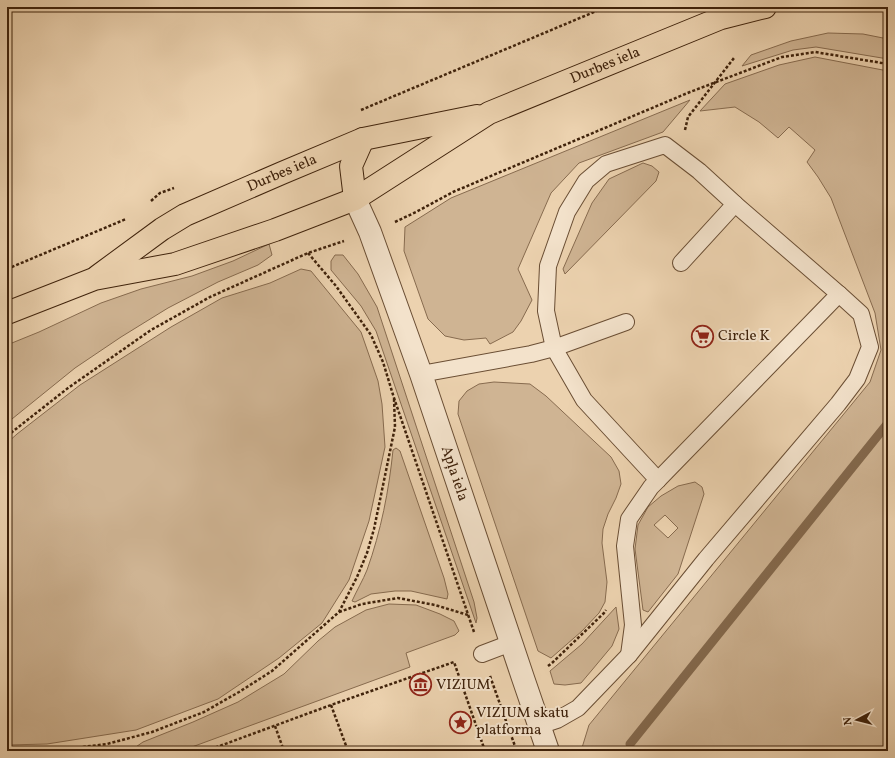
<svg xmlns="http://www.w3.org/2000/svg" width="895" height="758" font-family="Vollkorn,serif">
<rect width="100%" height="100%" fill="#ecd2af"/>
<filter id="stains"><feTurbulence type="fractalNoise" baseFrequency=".005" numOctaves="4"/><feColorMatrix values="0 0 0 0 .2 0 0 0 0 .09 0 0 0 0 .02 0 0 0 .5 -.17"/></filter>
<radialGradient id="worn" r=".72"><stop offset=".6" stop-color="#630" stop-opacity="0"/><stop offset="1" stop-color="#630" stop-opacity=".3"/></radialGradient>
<g fill="#cfb493" stroke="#876b4f" fill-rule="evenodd">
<path d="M828,33L863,34L888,39V59L816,47L793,50L742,66L751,55L791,41Z"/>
<path d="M815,57L888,71V751H581L589,725L870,382L881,350L875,313L831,198L818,177L807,162L815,150L789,127L778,138L759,122L735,107L700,111L725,84L779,65Z"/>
<path d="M690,100L663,132L579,163L551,193L518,269L532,300L521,321L513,332L490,344L486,338L464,340L445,336L428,319L404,251L405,227L451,198Z"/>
<path d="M643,163L652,166L659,172L656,181L565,274L563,269L592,203L609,179Z"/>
<path d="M269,244L272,255L258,265L218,282L168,308L121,337L75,368L7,423V345L39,332L101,303L141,289L192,276L233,261Z"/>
<path d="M335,255H343L358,274L377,307L474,602L477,618L476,623L376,331L361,306L331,270V261Z"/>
<path d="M301,269L311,271L361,332L378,381L382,404L385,447L369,521L349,580L322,623L279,658L218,699L136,730L47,744L7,745V443L17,434L80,385L171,327L222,298L270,283Z"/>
<path d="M494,382L530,384L546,396L611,457L619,471L621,484L616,498L608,514L603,529L602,543L607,582L605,602L599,613L582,631L551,658L538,651L458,414L459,401L467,391L479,384Z"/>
<path d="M396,448L400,451L444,578L448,594L447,599L411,591H395L371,594L355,602L352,601C357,590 363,580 367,570C381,531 389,490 393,450Z"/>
<path d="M695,482L702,487L704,494L678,574L648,612L643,610L635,549L638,525L648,507L661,496L678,486ZM665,515L678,528L668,538L654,525Z"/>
<path d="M389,604L416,605L440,614L454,621L459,631L455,635L406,653L410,667L181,751H130L143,742L193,722L238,702L284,674L318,641L335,627L366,610Z"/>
<path d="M616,607L619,629L612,646L592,670L581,683L565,685L554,684L550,671L582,644Z"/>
</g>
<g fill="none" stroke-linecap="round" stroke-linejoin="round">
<path stroke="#83684c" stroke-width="9" d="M630,744L888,423"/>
<defs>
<g id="service">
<path d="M665,145L699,171L735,204L839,294L658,480L584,400L554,348L546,311L548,266L567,212L586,181L606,164Z"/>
<path d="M681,263L735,204"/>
<path d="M421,374L531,354L554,348L626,322"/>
<path d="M482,654L511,643"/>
<path d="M629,655L633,625L625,546L629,519L651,487L658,480"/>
<path d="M539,726L557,720L578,708L629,655L706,559L838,404L857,379L870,347L861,314L839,294"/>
</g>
<g id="minor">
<path id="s1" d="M355,199L370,232L421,374L523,678L548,751"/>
</g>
<g id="primary">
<path d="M355,199L351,166L363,139"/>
<path id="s2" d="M98,276L162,229L185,215L282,173L363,139L477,116"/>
<path id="s3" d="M7,313L94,279L175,264L275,230L355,199L489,113L721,18L765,7"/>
</g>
</defs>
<use href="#service" stroke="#6a4e34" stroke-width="18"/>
<use href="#minor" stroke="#6a4e34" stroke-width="24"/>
<use href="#primary" stroke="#3f220b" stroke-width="24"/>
<g stroke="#3f220b" stroke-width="2.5" stroke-dasharray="3 2" stroke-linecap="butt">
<path d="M361,110L606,7"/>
<path d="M685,130L688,117L734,58"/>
<path d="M151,201L160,193L174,188"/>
<path d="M395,222L416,212L453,192L690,92L782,57L815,52L888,64"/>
<path d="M308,253L336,286L371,335L383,362L394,398L474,632"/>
<path d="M7,269L126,219"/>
<path d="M7,436L68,388L151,330L210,297L308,253L344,241"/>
<path d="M339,612L362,604L398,598L435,605L468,615"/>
<path d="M548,666L552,663L604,613L606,610"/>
<path d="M490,676L516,749"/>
<path d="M331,705L348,751"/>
<path d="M275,726L284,751"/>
<path d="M28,751L58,750L107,744L152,732L204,712L239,692L272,671L339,612L357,577L367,553L374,529L395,427L394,398"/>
<path d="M206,751L331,705L454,662L485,751"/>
</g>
<use href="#service" stroke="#f3e2cb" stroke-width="16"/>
<use href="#minor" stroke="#f3e2cb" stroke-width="22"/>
<use href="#primary" stroke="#ecd2af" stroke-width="22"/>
</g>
<defs>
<symbol id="supermarket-ring" viewBox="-11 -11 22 22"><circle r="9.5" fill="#f3e2cb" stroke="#8f2418" stroke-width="1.5"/><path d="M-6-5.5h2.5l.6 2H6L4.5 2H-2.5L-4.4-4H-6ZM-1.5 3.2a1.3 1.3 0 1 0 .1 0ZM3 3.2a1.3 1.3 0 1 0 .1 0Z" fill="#8f2418"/></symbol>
<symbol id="museum-ring" viewBox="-11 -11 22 22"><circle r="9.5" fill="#f3e2cb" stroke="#8f2418" stroke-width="1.5"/><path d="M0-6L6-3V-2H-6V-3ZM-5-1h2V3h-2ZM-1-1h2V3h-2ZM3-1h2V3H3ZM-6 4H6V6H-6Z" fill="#8f2418"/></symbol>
<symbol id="sight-ring" viewBox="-11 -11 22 22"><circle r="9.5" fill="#f3e2cb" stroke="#8f2418" stroke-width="1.5"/><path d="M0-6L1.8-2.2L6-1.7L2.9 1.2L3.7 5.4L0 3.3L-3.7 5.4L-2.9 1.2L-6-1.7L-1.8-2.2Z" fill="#8f2418"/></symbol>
</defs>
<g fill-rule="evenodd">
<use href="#supermarket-ring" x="690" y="324" width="25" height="25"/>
<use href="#museum-ring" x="408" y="672" width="25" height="25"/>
<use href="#sight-ring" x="448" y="710" width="25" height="25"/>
</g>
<g text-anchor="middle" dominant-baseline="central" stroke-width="4" stroke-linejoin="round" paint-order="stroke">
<g font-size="15" fill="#3f220b" stroke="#f3e2cb">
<text stroke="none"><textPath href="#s3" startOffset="652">Durbes iela</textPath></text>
<text stroke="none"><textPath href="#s2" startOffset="212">Durbes iela</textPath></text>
<text stroke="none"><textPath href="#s1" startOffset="292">Apļa iela</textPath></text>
</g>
<g font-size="15" fill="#3f220b" stroke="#f3e2cb" text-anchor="start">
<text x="718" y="336">Circle K</text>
<text x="436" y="685">VIZIUM</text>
<text x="476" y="713">VIZIUM skatu<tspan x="476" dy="17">platforma</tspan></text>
</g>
</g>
<rect width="895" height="758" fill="none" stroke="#ecd2af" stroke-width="24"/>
<rect x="8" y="8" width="879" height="742" fill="none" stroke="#3f220b" stroke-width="2"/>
<rect x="12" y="12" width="871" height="734" fill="none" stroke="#3f220b"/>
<g transform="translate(857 720) rotate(263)" stroke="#f3e2cb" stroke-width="3" paint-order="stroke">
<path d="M0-3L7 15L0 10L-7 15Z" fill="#3f220b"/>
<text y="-6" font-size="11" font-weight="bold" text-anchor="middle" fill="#3f220b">N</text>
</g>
<rect width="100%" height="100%" filter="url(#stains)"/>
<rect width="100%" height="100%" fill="url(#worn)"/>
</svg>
